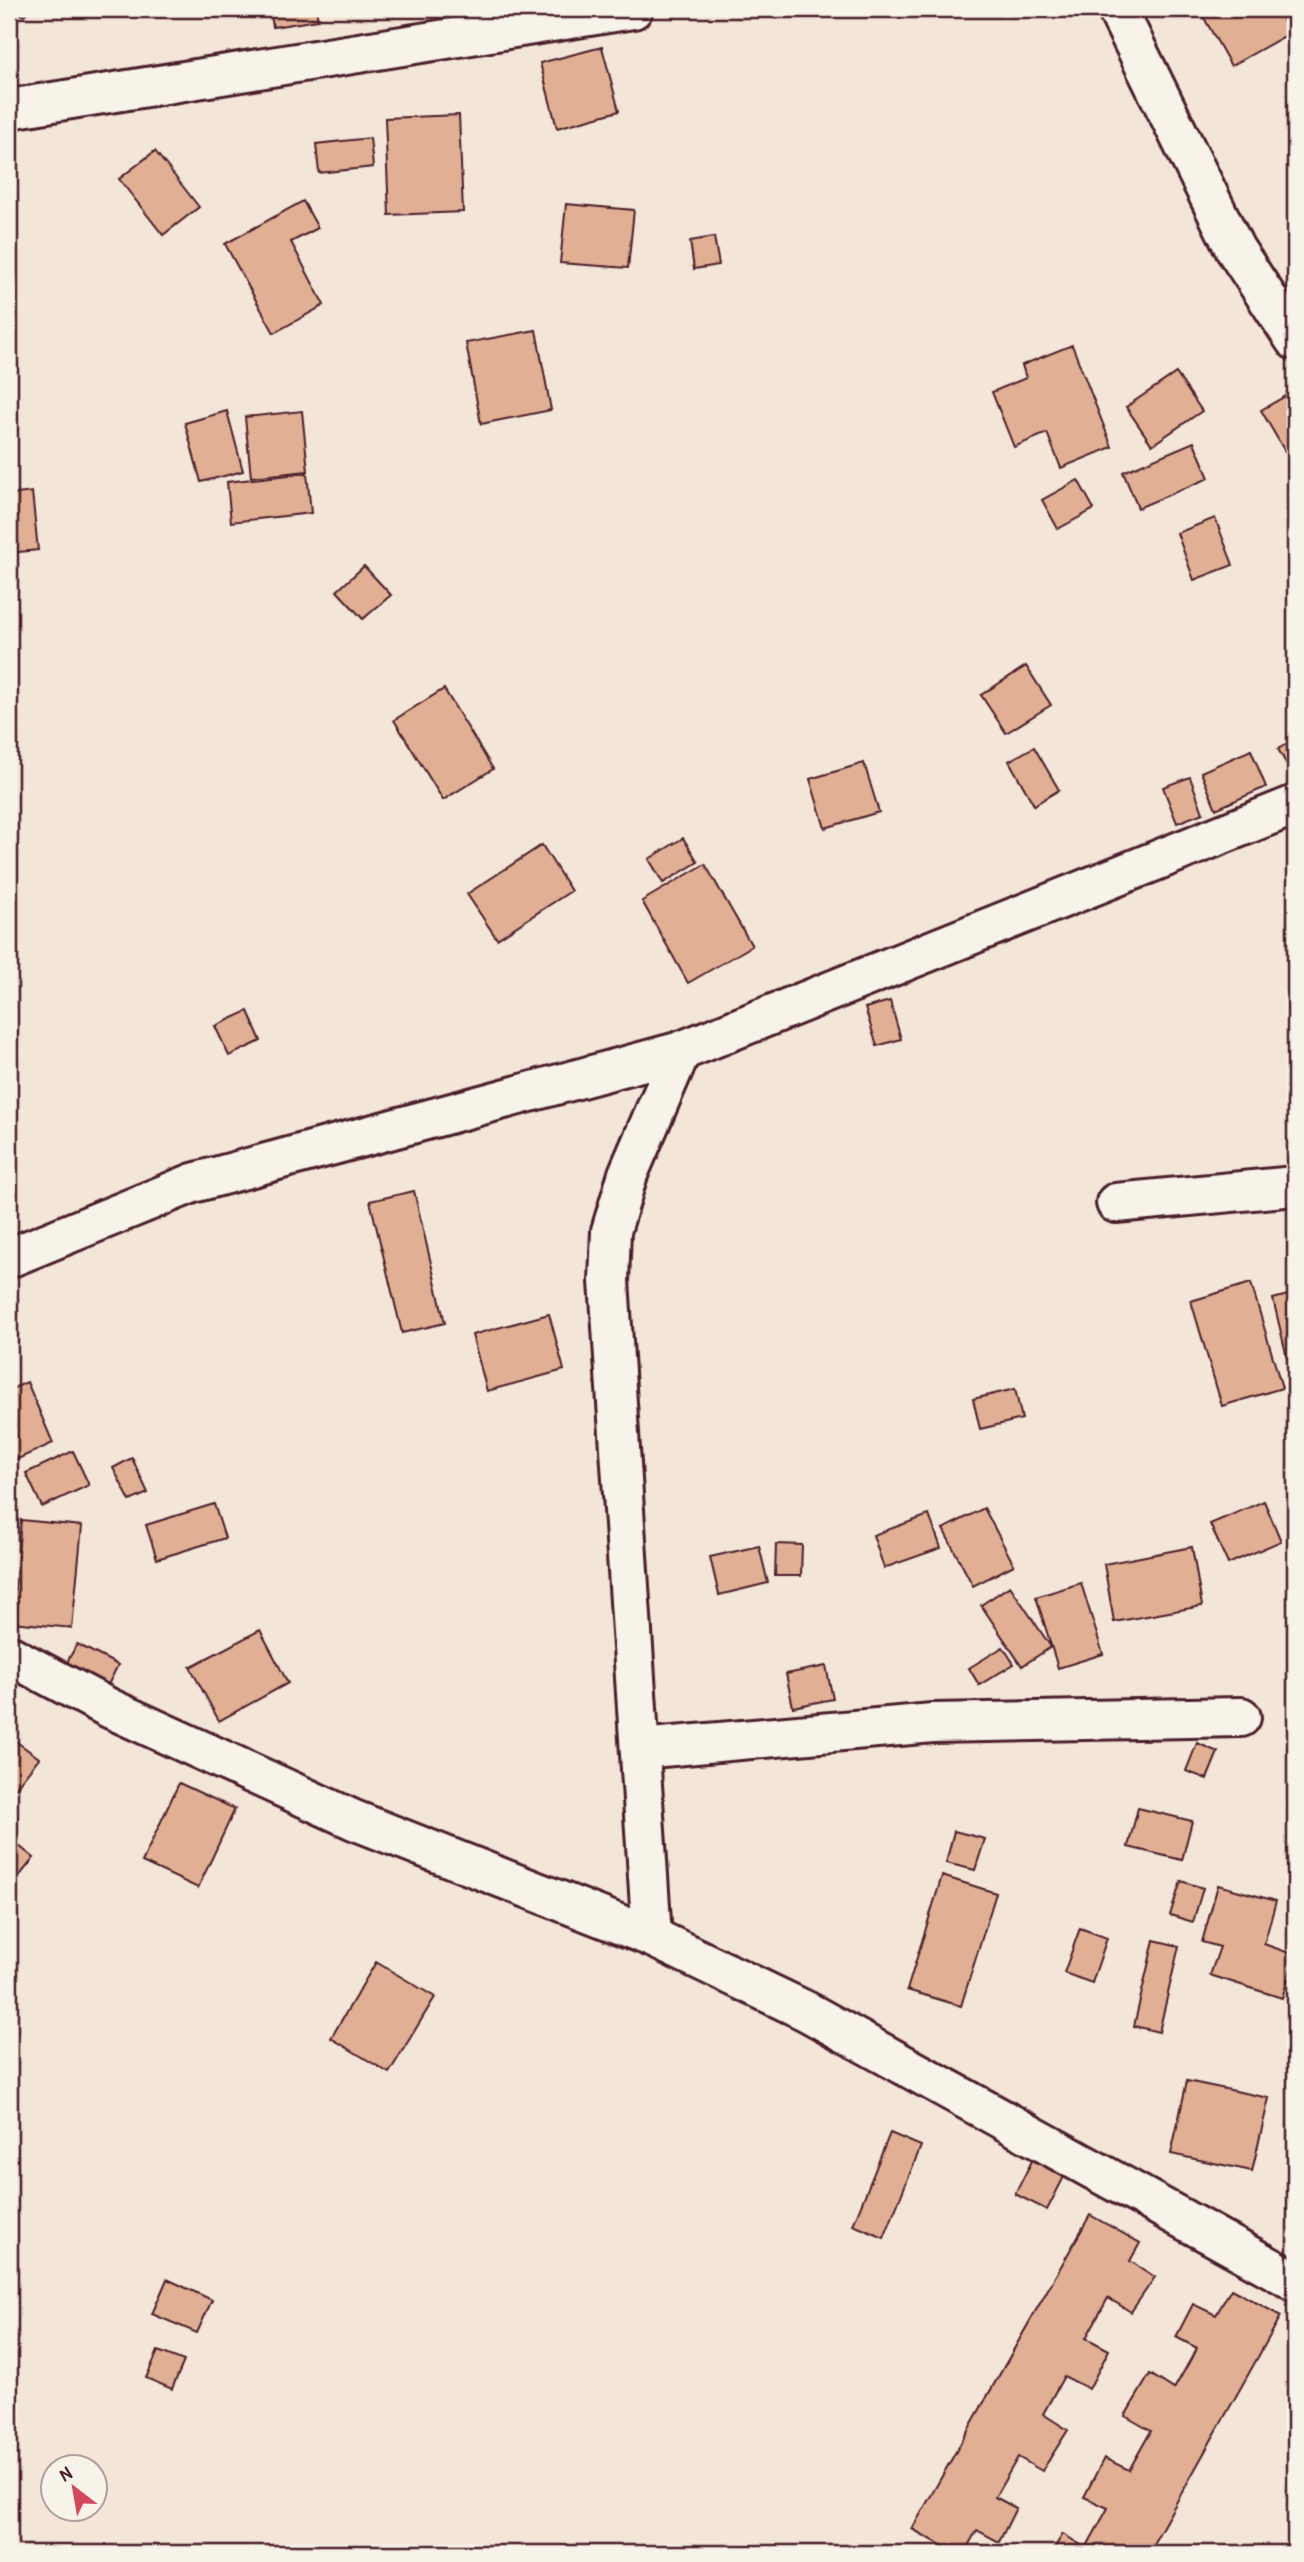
<svg xmlns="http://www.w3.org/2000/svg" width="1304" height="2562" font-family="'Patrick Hand',sans-serif">
<rect width="100%" height="100%" fill="#f3e5d7"/>
<filter id="ink" filterUnits="userSpaceOnUse"><feTurbulence type="fractalNoise" baseFrequency=".0143" numOctaves="2"/><feDisplacementMap in="SourceGraphic" scale="14" xChannelSelector="R" yChannelSelector="G"/><feConvolveMatrix kernelMatrix="1 2 1 2 8 2 1 2 1" color-interpolation-filters="sRGB"/></filter>
<g filter="url(#ink)">
<g fill="#e1af93" stroke="#4a1f2b" stroke-width="2">
<path d="M14,9H29L24,16Z"/>
<path d="M270,9H316L318,20L273,27Z"/>
<path d="M1199,9H1277L1290,33L1231,66Z"/>
<path d="M602,47L619,111L557,128L540,63Z"/>
<path d="M459,115L463,212L389,215L385,118Z"/>
<path d="M370,138L373,167L319,173L316,144Z"/>
<path d="M155,151L199,207L163,235L119,179Z"/>
<path d="M303,201L318,228L291,242L324,305L274,333L225,244Z"/>
<path d="M566,204L634,210L628,268L560,263Z"/>
<path d="M714,237L719,265L694,269L690,241Z"/>
<path d="M536,330L551,410L481,424L466,343Z"/>
<path d="M1072,345L1112,447L1061,468L1047,433L1014,447L992,392L1026,378L1022,365Z"/>
<path d="M1176,373L1202,411L1152,445L1126,407Z"/>
<path d="M1291,393L1295,401V469L1261,410Z"/>
<path d="M227,411L243,471L201,482L185,423Z"/>
<path d="M302,411L308,471L251,477L245,417Z"/>
<path d="M1194,442L1209,478L1138,508L1123,472Z"/>
<path d="M307,473L311,513L231,522L227,482Z"/>
<path d="M1078,480L1094,509L1058,529L1042,500Z"/>
<path d="M32,492L38,550L9,553V495Z"/>
<path d="M1215,518L1233,565L1194,580L1177,533Z"/>
<path d="M364,566L391,595L363,619L337,591Z"/>
<path d="M1026,666L1051,705L1006,733L981,695Z"/>
<path d="M444,689L493,769L443,800L394,720Z"/>
<path d="M1295,739V779L1278,749Z"/>
<path d="M1034,747L1059,790L1034,805L1009,761Z"/>
<path d="M1251,750L1266,787L1216,809L1201,772Z"/>
<path d="M864,763L879,812L825,828L810,779Z"/>
<path d="M1190,777L1203,813L1177,823L1163,787Z"/>
<path d="M683,838L698,862L663,883L649,859Z"/>
<path d="M542,845L571,891L497,939L467,894Z"/>
<path d="M705,864L752,946L688,983L642,901Z"/>
<path d="M890,1001L901,1039L877,1046L865,1008Z"/>
<path d="M248,1011L261,1041L229,1056L215,1026Z"/>
<path d="M414,1191L445,1323L402,1333L370,1201Z"/>
<path d="M1251,1283L1282,1388L1222,1406L1191,1301Z"/>
<path d="M1295,1293V1391L1273,1299Z"/>
<path d="M549,1314L564,1370L487,1391L472,1335Z"/>
<path d="M27,1382L53,1443L9,1463V1390Z"/>
<path d="M1015,1389L1022,1419L980,1429L973,1399Z"/>
<path d="M73,1451L89,1485L42,1507L26,1473Z"/>
<path d="M132,1458L148,1493L130,1501L113,1468Z"/>
<path d="M1264,1501L1281,1541L1228,1564L1210,1524Z"/>
<path d="M214,1504L225,1538L157,1559L146,1525Z"/>
<path d="M984,1508L1014,1565L973,1586L943,1529Z"/>
<path d="M929,1515L941,1548L884,1568L873,1535Z"/>
<path d="M21,1520L82,1526L72,1628L12,1622Z"/>
<path d="M776,1544L802,1545L801,1576H775Z"/>
<path d="M759,1546L768,1583L719,1595L710,1557Z"/>
<path d="M1192,1547L1202,1606L1114,1622L1104,1564Z"/>
<path d="M1081,1583L1103,1654L1058,1668L1036,1597Z"/>
<path d="M1010,1586L1051,1647L1022,1666L981,1605Z"/>
<path d="M260,1630L288,1683L219,1721L190,1667Z"/>
<path d="M77,1644L118,1665L108,1685L66,1664Z"/>
<path d="M1003,1647L1014,1664L979,1685L969,1668Z"/>
<path d="M826,1666L833,1699L793,1707L786,1674Z"/>
<path d="M14,1740L39,1758L13,1791L9,1788V1746Z"/>
<path d="M1197,1743L1218,1752L1207,1779L1186,1771Z"/>
<path d="M179,1783L235,1809L198,1888L142,1862Z"/>
<path d="M1138,1808L1192,1821L1182,1860L1128,1847Z"/>
<path d="M954,1831L985,1839L975,1870L946,1863Z"/>
<path d="M9,1838L34,1858L9,1889Z"/>
<path d="M942,1876L996,1893L961,2006L907,1990Z"/>
<path d="M1181,1881L1203,1888L1193,1922L1170,1915Z"/>
<path d="M1218,1885L1276,1901L1264,1944L1295,1955L1282,1998L1210,1975L1220,1947L1202,1942Z"/>
<path d="M1080,1928L1107,1938L1092,1983L1064,1973Z"/>
<path d="M1154,1940L1179,1946L1159,2032L1134,2026Z"/>
<path d="M376,1962L435,1997L389,2073L331,2038Z"/>
<path d="M1187,2081L1269,2098L1252,2171L1171,2154Z"/>
<path d="M890,2133L921,2146L884,2238L853,2225Z"/>
<path d="M1036,2153L1068,2169L1047,2210L1015,2194Z"/>
<path d="M1090,2215L1140,2243L1130,2261L1155,2277L1131,2312L1108,2298L1086,2338L1109,2350L1089,2389L1064,2376L1043,2414L1068,2430L1042,2471L1018,2457L995,2497L1016,2508L999,2542L977,2530L964,2553H956L912,2529Z"/>
<path d="M167,2279L212,2300L197,2333L152,2314Z"/>
<path d="M1231,2289L1281,2316L1148,2553H1051L1063,2534L1086,2548L1108,2508L1084,2497L1104,2458L1129,2470L1151,2431L1125,2416L1150,2374L1174,2389L1197,2348L1176,2337L1193,2304L1216,2315Z"/>
<path d="M158,2351L184,2361L172,2389L146,2378Z"/>
</g>
<g fill="none" stroke-linecap="round" stroke-linejoin="round">
<defs>
<g id="minor">
<path d="M1117,9L1235,249L1295,340"/>
<path d="M9,109L633,9"/>
<path d="M1116,1203L1295,1186"/>
<path d="M9,1258L193,1183L681,1051L1295,805"/>
<path d="M9,1655L109,1708L354,1820L652,1937L806,2011L1295,2281"/>
<path d="M640,1749L933,1723L1241,1717"/>
<path d="M652,1937L609,1281L611,1231L628,1174L681,1051"/>
</g>
</defs>
<use href="#minor" stroke="#4a1f2b" stroke-width="44"/>
<use href="#minor" stroke="#f7f3e8" stroke-width="38"/>
</g>
</g>
<rect width="1304" height="2562" fill="none" stroke="#f7f3e8" stroke-width="35"/>
<rect x="18" y="18" width="1269" height="2527" fill="none" stroke="#4a1f2b" stroke-width="2.5" filter="url(#ink)"/>
<g transform="translate(74 2488) rotate(329)"><circle r="33" fill="#f7f3e8" stroke="#b29e9c" stroke-width="2"/>
<path d="M0-5L12 26L0 18L-12 26Z" fill="#d1495b"/>
<text y="-10" font-size="19" font-weight="bold" text-anchor="middle" fill="#4a1f2b">N</text>
</g>
</svg>
